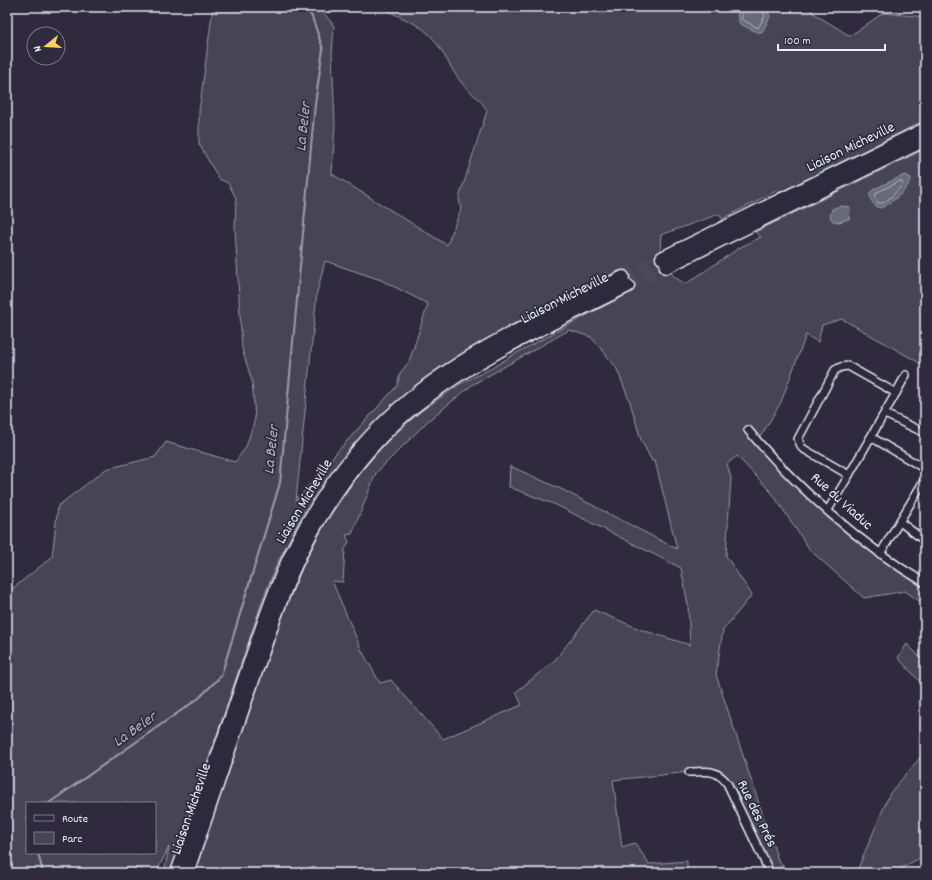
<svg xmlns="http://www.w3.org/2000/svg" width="932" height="880" font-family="Dekko,sans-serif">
<rect width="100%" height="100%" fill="#2f2a3d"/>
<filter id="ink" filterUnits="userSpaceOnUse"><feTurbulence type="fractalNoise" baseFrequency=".025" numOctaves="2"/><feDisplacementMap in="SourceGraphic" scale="8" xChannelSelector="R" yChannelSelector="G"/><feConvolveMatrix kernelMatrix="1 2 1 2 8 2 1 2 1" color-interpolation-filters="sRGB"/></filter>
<g filter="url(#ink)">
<g fill="#464455" stroke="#979aa6" fill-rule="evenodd">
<path d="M213,7H319L334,26L332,54L335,124L332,174L447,245L461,209L459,198L487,111C481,98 469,93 461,82C448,66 440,41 423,29C410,20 393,14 379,7H810L813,13L850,36L883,13L925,17V120L780,193L778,190L722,219L719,214L661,235C658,257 666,274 686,284L739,248L761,237L755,232L925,149V366L842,319L822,325L818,342L806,335L781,402L758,441L828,510L925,583V605L905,591L864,598L810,550L772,493L737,456L727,464L731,478L726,556L752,595L723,630L716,675L778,860L784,866L769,870L719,774L690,772L613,780L622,847L635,843L649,864L687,861V873H193L284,611L303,566L325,523L358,475L387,441L421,411L460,384L492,368L511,356L630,292L618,271C561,301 501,328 447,363C389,400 343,454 306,512L304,511L276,566L264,596L170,873H164L169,847L156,873L130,867L117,873H7V593L52,557L58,506L106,469L155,457L166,442L235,462L246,447L255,419L252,381L242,349L235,228L236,198L228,183L219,179L199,144V112ZM325,261L381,280L428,304L409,362L400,373L397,386L336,453L296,501L317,292ZM569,330L591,337L616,367L630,402L641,440L652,461H655L677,549L563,490L510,466L509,487L556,505L681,568L688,605L690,645L642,630L594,610L555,660L516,692L522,705L443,739L391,680L380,683L362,651L332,581L343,582L345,549L349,542L346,535L352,534L376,473L428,421L472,385ZM27,803H155V853H27Z"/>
<path d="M907,644L925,662V687L898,658Z"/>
<path d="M925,752V855L893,873H856L890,793Z"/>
</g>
<g fill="#696978" stroke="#9c9fab">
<path d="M741,7H761L768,11L770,17L762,32H757L740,24L737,16Z"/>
<path d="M905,175L911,178C908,190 891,204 880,208C873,206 870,200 870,193L874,189Z"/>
<path d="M840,206L850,207L849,219L839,222L833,221L830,217L832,209Z"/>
</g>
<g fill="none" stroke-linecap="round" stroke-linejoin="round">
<g stroke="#b5bbc5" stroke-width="1">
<path d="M744,7L741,19L758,28L765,16L760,7"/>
<path d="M901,181L903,184C897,190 887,205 878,203L874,197L876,193Z"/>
</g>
<g stroke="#9c9fab" stroke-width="2">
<path d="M49,803L199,698L221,676L280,483L315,104L323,49L312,17L307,7"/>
<path d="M38,853L43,873"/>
</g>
<g stroke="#4b4859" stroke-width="12" stroke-dasharray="12 6" stroke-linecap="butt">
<path d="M623,277L662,258"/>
<path d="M628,286L666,267"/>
</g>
<defs>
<g id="minor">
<path d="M848,366L896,393L849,475L802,448L798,439L835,370L841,367Z"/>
<path d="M896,393L906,375"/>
<path d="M885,414L925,433"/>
<path d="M748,430C796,487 861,545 925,583"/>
<path d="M871,437L925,469"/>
<path d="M828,510L849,475"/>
<path d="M900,522L925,541"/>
<path d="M880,554L925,479"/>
<path d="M689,772C707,772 715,768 727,783L770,873"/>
</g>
<g id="trunk">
<path d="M662,258L925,129"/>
<path d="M666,267L925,140"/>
<path d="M177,873C198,812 219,752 240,691C254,650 267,609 284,569C313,504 356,443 412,397C474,346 552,314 623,277"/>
<path d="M187,873C207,814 227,756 247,697C262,656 275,613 292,573C319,510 364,446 419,403C482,354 556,322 628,286"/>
</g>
</defs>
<use href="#minor" stroke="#e8f1f8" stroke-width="10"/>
<use href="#trunk" stroke="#e8f1f8" stroke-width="15"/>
<use href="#minor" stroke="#2f2a3d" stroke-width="7"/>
<use href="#trunk" stroke="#2f2a3d" stroke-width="12"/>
</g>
</g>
<g text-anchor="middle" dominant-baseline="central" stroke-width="3.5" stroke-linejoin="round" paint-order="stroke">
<g font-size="15" fill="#e8f1f8" stroke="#2f2a3d">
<text transform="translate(851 148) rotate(-26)">Liaison Micheville</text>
<text transform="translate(565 299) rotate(-27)">Liaison Micheville</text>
<text transform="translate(305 502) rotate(-59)">Liaison Micheville</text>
<text transform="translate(841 502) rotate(42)">Rue du Viaduc</text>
<text transform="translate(192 809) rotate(-71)">Liaison Micheville</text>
<text transform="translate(756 814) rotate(64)">Rue des Prés</text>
</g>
<g font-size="16" font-style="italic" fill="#afb4be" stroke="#2f2a3d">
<text transform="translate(304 127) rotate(-84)">La Beler</text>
<text transform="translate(272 450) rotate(-84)">La Beler</text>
<text transform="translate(135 730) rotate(-35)">La Beler</text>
</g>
</g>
<rect width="932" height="880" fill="none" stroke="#2f2a3d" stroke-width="24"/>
<rect x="12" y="12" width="908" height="856" fill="none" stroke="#e8f1f8" stroke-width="1.5" filter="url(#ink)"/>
<rect x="26" y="802" width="130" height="52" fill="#2f2a3d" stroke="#797a88"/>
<rect x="34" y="815" width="20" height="6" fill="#2f2a3d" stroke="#797a88"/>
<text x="62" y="822" font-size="12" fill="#e8f1f8">Route</text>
<rect x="34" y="832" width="20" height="12" fill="#464455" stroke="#797a88"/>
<text x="62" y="842" font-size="12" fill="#e8f1f8">Parc</text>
<g transform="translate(46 46) rotate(252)"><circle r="19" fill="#2f2a3d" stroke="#797a88"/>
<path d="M0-3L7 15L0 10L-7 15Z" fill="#ffd166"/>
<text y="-6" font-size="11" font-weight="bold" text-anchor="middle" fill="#e8f1f8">N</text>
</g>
<path d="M778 44v6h107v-6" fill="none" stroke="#e8f1f8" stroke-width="2"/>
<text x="784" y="44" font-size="12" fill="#e8f1f8" stroke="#2f2a3d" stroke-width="3" paint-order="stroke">100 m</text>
</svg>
